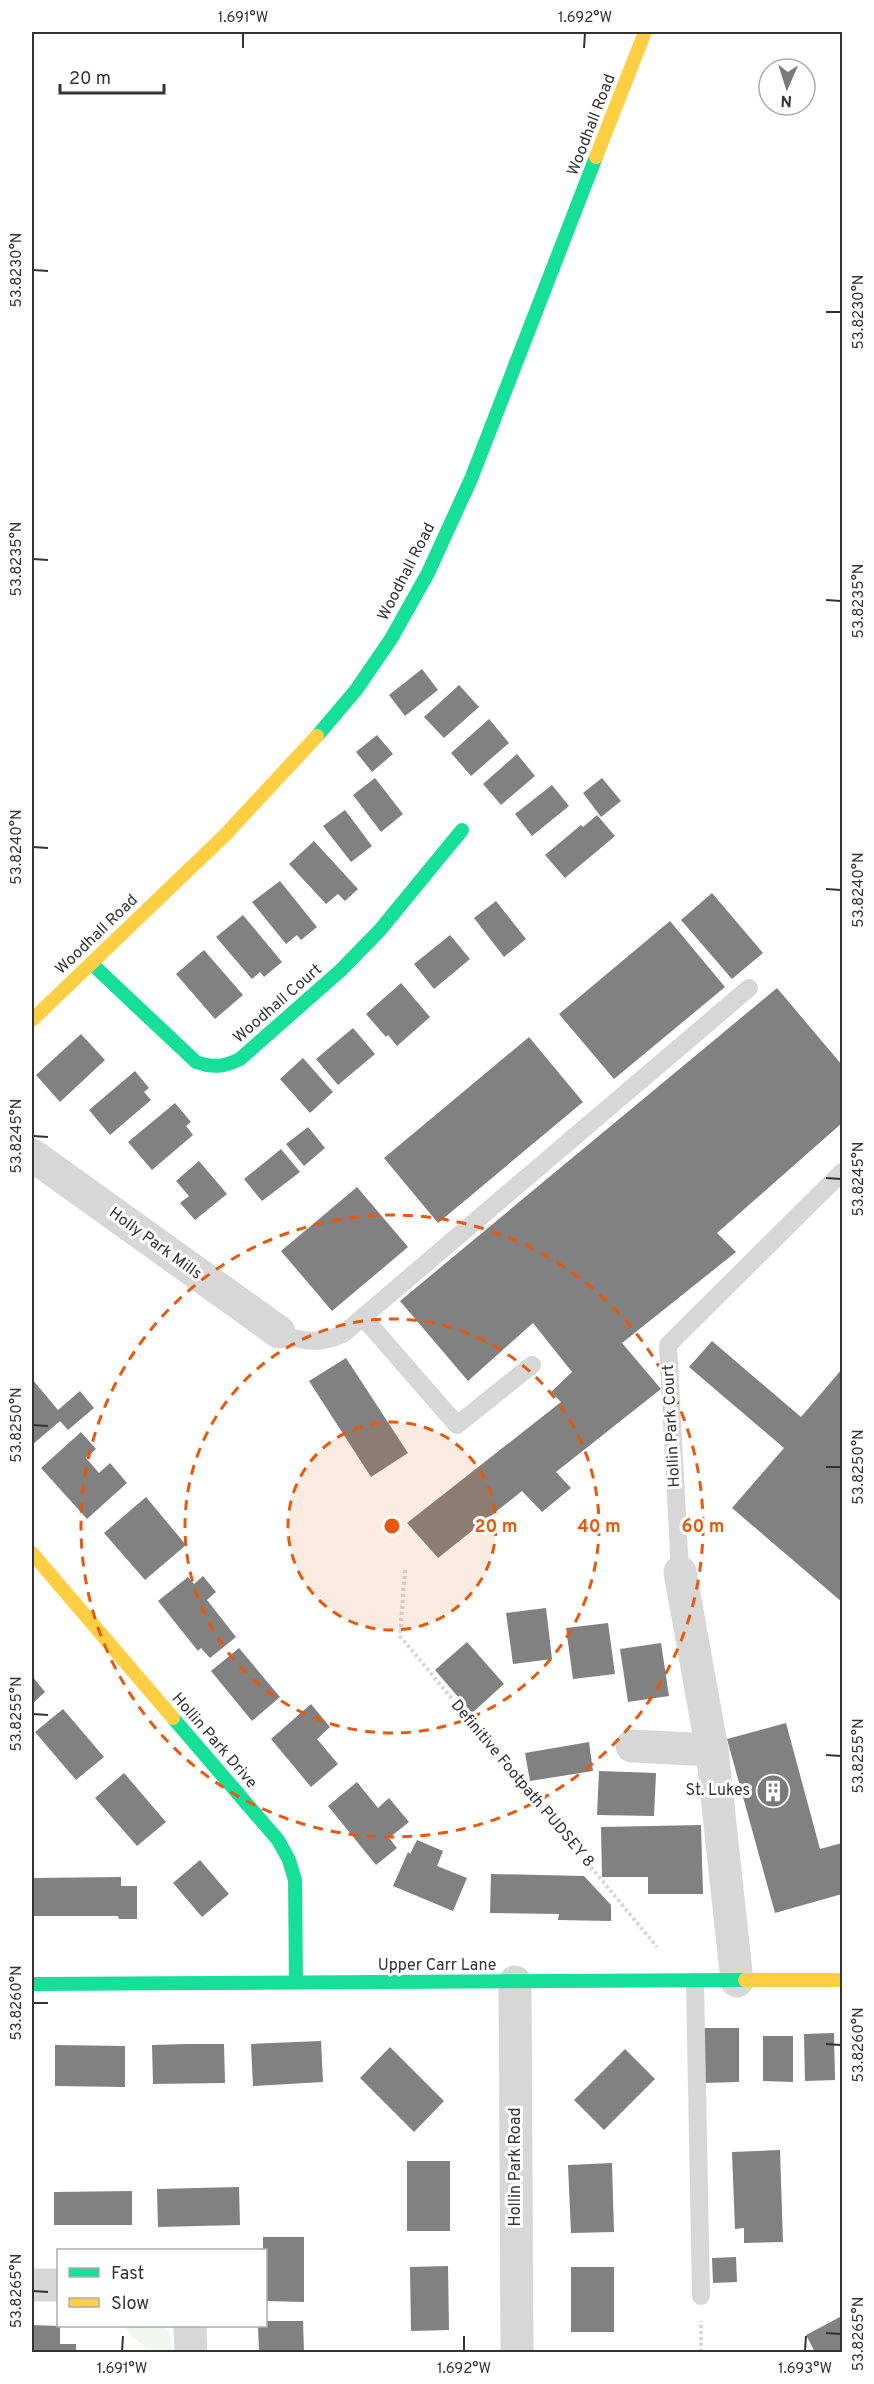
<svg xmlns="http://www.w3.org/2000/svg" width="874" height="2384" font-family="Overpass,sans-serif">
<rect width="100%" height="100%" fill="#fff"/>
<path fill="#f2f6ee" d="M124,2326H166L171,2338V2352C149,2353 136,2343 124,2326Z"/>
<g fill="#818181">
<path d="M422,669L438,690L405,716L389,695Z"/>
<path d="M459,685L479,707L444,738L424,717Z"/>
<path d="M489,719L509,743L471,776L451,753Z"/>
<path d="M377,735L393,754L372,772L356,752Z"/>
<path d="M517,754L535,776L501,805L483,784Z"/>
<path d="M375,778L403,814L381,832L353,795Z"/>
<path d="M602,778L621,801L601,817L583,793Z"/>
<path d="M552,785L569,806L532,836L515,814Z"/>
<path d="M345,810L372,846L351,862L323,826Z"/>
<path d="M597,815L615,836L565,878L545,855L581,825L583,827Z"/>
<path d="M314,841L358,889L345,901L338,894L326,904L289,864Z"/>
<path d="M280,881L317,927L301,940L297,935L286,944L252,902Z"/>
<path d="M712,893L763,953L732,979L681,920Z"/>
<path d="M496,901L526,939L504,957L474,918Z"/>
<path d="M243,915L282,962L264,977L260,972L252,979L216,937Z"/>
<path d="M670,921L725,987L614,1079L559,1014Z"/>
<path d="M450,935L470,959L434,989L414,964Z"/>
<path d="M204,950L243,995L215,1019L176,974Z"/>
<path d="M401,983L430,1017L397,1046L388,1035L386,1037L366,1014Z"/>
<path d="M777,988L842,1065V1123L717,1233L736,1252L622,1343L661,1389L556,1472L571,1488L542,1512L522,1491L438,1558L407,1523L561,1402L551,1392L572,1372L533,1323L468,1381L400,1301Z"/>
<path d="M353,1028L375,1054L338,1085L316,1059Z"/>
<path d="M81,1034L105,1060L60,1102L36,1075Z"/>
<path d="M529,1037L583,1102L438,1223L384,1158Z"/>
<path d="M303,1058L333,1092L310,1113L280,1079Z"/>
<path d="M135,1071L149,1088L144,1092L151,1100L110,1135L89,1110Z"/>
<path d="M175,1103L191,1122L186,1126L193,1135L152,1170L128,1142Z"/>
<path d="M308,1127L325,1148L304,1166L286,1144Z"/>
<path d="M281,1149L300,1172L262,1201L244,1179Z"/>
<path d="M199,1161L227,1194L195,1220L180,1203L189,1196L176,1181Z"/>
<path d="M357,1187L408,1247L332,1311L281,1251Z"/>
<path d="M712,1341L801,1417L842,1369V1602L732,1508L784,1448L689,1367Z"/>
<path d="M346,1358L408,1453L371,1477L309,1381Z"/>
<path d="M32,1379L58,1410L80,1391L94,1408L68,1430L60,1421L32,1445Z"/>
<path d="M81,1432L96,1449L86,1458L99,1473L110,1463L127,1483L87,1519L41,1468Z"/>
<path d="M146,1497L186,1545L145,1580L104,1533Z"/>
<path d="M203,1576L216,1592L207,1600L236,1637L210,1658L201,1648L198,1651L158,1601L188,1577L194,1584Z"/>
<path d="M546,1608L552,1659L513,1664L506,1613Z"/>
<path d="M608,1623L615,1674L573,1679L566,1628Z"/>
<path d="M467,1642L504,1684L472,1713L435,1670Z"/>
<path d="M661,1643L669,1696L628,1702L620,1649Z"/>
<path d="M239,1648L280,1697L252,1721L211,1671Z"/>
<path d="M32,1676L45,1692L32,1704Z"/>
<path d="M311,1704L330,1727L317,1739L338,1764L311,1787L271,1739Z"/>
<path d="M63,1709L104,1757L76,1780L35,1732Z"/>
<path d="M786,1723L820,1849L842,1843V1894L775,1913L727,1739Z"/>
<path d="M589,1742L593,1771L530,1781L525,1753Z"/>
<path d="M599,1771L656,1773L654,1816L597,1815Z"/>
<path d="M124,1773L166,1822L137,1846L95,1798Z"/>
<path d="M357,1782L378,1808L389,1798L409,1822L389,1838L397,1848L376,1865L328,1806Z"/>
<path d="M701,1825L703,1894H648V1877H602L601,1827Z"/>
<path d="M417,1840L443,1851L437,1866L467,1878L453,1911L393,1886L408,1852L410,1854Z"/>
<path d="M200,1860L229,1894L202,1917L173,1883Z"/>
<path d="M491,1874L584,1876L611,1905V1921L558,1920L559,1914L490,1913Z"/>
<path d="M121,1877V1886H137V1919H119L118,1916H33V1878Z"/>
<path d="M701,2028H739V2082L702,2083Z"/>
<path d="M834,2033L835,2080L805,2081L804,2034Z"/>
<path d="M763,2036H793V2082L763,2081Z"/>
<path d="M321,2041L323,2082L253,2086L251,2044Z"/>
<path d="M188,2044H224L225,2083L153,2084L152,2045Z"/>
<path d="M55,2045L125,2046V2087L55,2086Z"/>
<path d="M390,2047L444,2101L414,2132L360,2078Z"/>
<path d="M625,2049L655,2079L604,2130L574,2100Z"/>
<path d="M780,2150L783,2242L744,2243V2228L735,2229L732,2152Z"/>
<rect x="407" y="2161" width="43" height="70"/>
<path d="M612,2163L614,2232L571,2233L568,2165Z"/>
<path d="M239,2187L240,2225L158,2227L157,2189Z"/>
<path d="M132,2191V2225H54V2192Z"/>
<path d="M263,2237H304V2302L266,2301V2250H263Z"/>
<path d="M736,2257L737,2282L713,2283L712,2258Z"/>
<path d="M448,2266L449,2330L411,2331L410,2267Z"/>
<rect x="571" y="2267" width="43" height="65"/>
<path d="M842,2316V2352H815L806,2335Z"/>
<path d="M266,2321H303L304,2352H259L258,2326H266Z"/>
<path d="M32,2325L60,2326V2344H76V2352H32Z"/>
</g>
<g fill="none" stroke-linecap="round" stroke-linejoin="round">
<g stroke="#d7d7d7" stroke-width="4" stroke-dasharray="3 3" stroke-linecap="butt">
<path d="M405,1570L400,1636L657,1947"/>
<path d="M701,2352V2321"/>
</g>
<g stroke="#d7d7d7" stroke-width="18">
<path d="M363,1317L457,1425L532,1365"/>
<path d="M279,1332C302,1343 320,1344 343,1334L749,988"/>
<path d="M680,1572L668,1345L842,1172"/>
<path d="M695,1982L701,2296"/>
</g>
<g stroke="#d7d7d7" stroke-width="33">
<path d="M32,1155L279,1332"/>
<path d="M680,1572L712,1750L737,1981"/>
<path d="M632,1746L712,1750"/>
<path d="M515,1982L517,2352"/>
<path d="M32,2285H58"/>
<path d="M190,2326L191,2352"/>
</g>
<g stroke="#16e098" stroke-width="14">
<path d="M317,736L356,690L391,639L428,573L471,479L596,157"/>
<path d="M92,964L196,1062C213,1068 224,1067 240,1059L341,970L380,930L462,830"/>
<path d="M173,1718L278,1840L289,1860L295,1880L296,1982"/>
<path d="M32,1984L745,1980"/>
</g>
<g stroke="#ffcf43" stroke-width="14">
<path d="M596,157L645,32"/>
<path d="M32,1020L225,835L317,736"/>
<path d="M32,1553L173,1718"/>
<path d="M745,1980H842"/>
</g>
</g>
<path fill="none" stroke="#333" stroke-width="2" d="M243,48V33M584,48L585,33M33,270L48,271M826,312H841M33,559L48,560M826,600L841,601M33,847L48,848M826,889L841,890M33,1136L48,1137M826,1178L841,1179M33,1425L48,1426M826,1467H841M33,1714L48,1715M826,1755L841,1756M33,2003H48M826,2044L841,2045M33,2291L48,2292M826,2333L841,2334M122,2351L123,2336M464,2351V2336M805,2351L806,2336"/>
<circle cx="392" cy="1526" r="104" fill="#e8590c" fill-opacity=".12"/>
<g fill="none" stroke="#e8590c" stroke-width="3" stroke-dasharray="10 8">
<circle cx="392" cy="1526" r="104"/>
<circle cx="392" cy="1526" r="207"/>
<circle cx="392" cy="1526" r="311"/>
</g>
<defs>
<symbol id="building-disc" viewBox="-11 -11 22 22"><circle r="9.5" fill="#7a7a7a" stroke="#fff"/><path d="M-4-6H4V6H1V3H-1V6H-4ZM-2.5-4.3h1.7v1.8h-1.7ZM.8-4.3h1.7v1.8H.8ZM-2.5-1h1.7V.8h-1.7ZM.8-1h1.7V.8H.8Z" fill="#fff"/></symbol>
</defs>
<g fill-rule="evenodd">
<use href="#building-disc" x="754" y="1772" width="38" height="38"/>
</g>
<g text-anchor="middle" dominant-baseline="central" stroke-width="6" stroke-linejoin="round" paint-order="stroke">
<g font-size="16" fill="#333" stroke="#fff">
<text transform="translate(592 125) rotate(-69)">Woodhall Road</text>
<text transform="translate(407 572) rotate(-63)">Woodhall Road</text>
<text transform="translate(97 935) rotate(-44)">Woodhall Road</text>
<text transform="translate(278 1004) rotate(-41)">Woodhall Court</text>
<text transform="translate(155 1244) rotate(36)">Holly Park Mills</text>
<text transform="translate(672 1426) rotate(-93)">Hollin Park Court</text>
<text transform="translate(214 1741) rotate(49)">Hollin Park Drive</text>
<text transform="translate(522 1784) rotate(50)">Definitive Footpath PUDSEY 8</text>
<text x="437" y="1966">Upper Carr Lane</text>
<text transform="translate(516 2167) rotate(-90)">Hollin Park Road</text>
</g>
<g font-size="16" fill="#333" stroke="#fff" text-anchor="end">
<text x="750" y="1791">St. Lukes</text>
</g>
</g>
<circle cx="392" cy="1526" r="9" fill="#e8590c" stroke="#fff" stroke-width="3"/>
<g font-size="18" text-anchor="middle" font-weight="bold" fill="#e8590c" stroke="#fff" stroke-width="6" stroke-linejoin="round" paint-order="stroke">
<text x="496" y="1532">20 m</text>
<text x="599" y="1532">40 m</text>
<text x="703" y="1532">60 m</text>
</g>
<rect width="874" height="2384" fill="none" stroke="#ffffff" stroke-width="66"/>
<rect x="57" y="2249" width="210" height="78" fill="#ffffff" stroke="#adadad" stroke-width="1.5"/>
<rect x="69" y="2268" width="30" height="9" fill="#16e098" stroke="#adadad" stroke-width="1.5"/>
<text x="111" y="2279" font-size="18" fill="#333333">Fast</text>
<rect x="69" y="2298" width="30" height="9" fill="#ffcf43" stroke="#adadad" stroke-width="1.5"/>
<text x="111" y="2309" font-size="18" fill="#333333">Slow</text>
<g transform="translate(787 87) rotate(183)"><circle r="28" fill="#ffffff" stroke="#adadad" stroke-width="1.5"/>
<path d="M0-4.5L10 22L0 15L-10 22Z" fill="#7a7a7a"/>
<text y="-9" font-size="16" font-weight="bold" text-anchor="middle" fill="#333333">N</text>
</g>
<path d="M60 84v9h104v-9" fill="none" stroke="#333333" stroke-width="3"/>
<text x="69" y="84" font-size="18" fill="#333333" stroke="#ffffff" stroke-width="4.5" paint-order="stroke">20 m</text>
<rect x="33" y="33" width="808" height="2318" fill="none" stroke="#333" stroke-width="2"/>
<g font-size="15" text-anchor="middle" fill="#333">
<text x="243" y="22">1.691°W</text>
<text x="585" y="22">1.692°W</text>
<text transform="translate(16 270) rotate(-90)" y="5">53.8230°N</text>
<text transform="translate(858 312) rotate(-90)" y="5">53.8230°N</text>
<text transform="translate(16 559) rotate(-90)" y="5">53.8235°N</text>
<text transform="translate(858 601) rotate(-90)" y="5">53.8235°N</text>
<text transform="translate(16 847) rotate(-90)" y="5">53.8240°N</text>
<text transform="translate(858 890) rotate(-90)" y="5">53.8240°N</text>
<text transform="translate(16 1136) rotate(-90)" y="5">53.8245°N</text>
<text transform="translate(858 1179) rotate(-90)" y="5">53.8245°N</text>
<text transform="translate(16 1425) rotate(-90)" y="5">53.8250°N</text>
<text transform="translate(858 1467) rotate(-90)" y="5">53.8250°N</text>
<text transform="translate(16 1714) rotate(-90)" y="5">53.8255°N</text>
<text transform="translate(858 1756) rotate(-90)" y="5">53.8255°N</text>
<text transform="translate(16 2003) rotate(-90)" y="5">53.8260°N</text>
<text transform="translate(858 2045) rotate(-90)" y="5">53.8260°N</text>
<text transform="translate(16 2291) rotate(-90)" y="5">53.8265°N</text>
<text transform="translate(858 2334) rotate(-90)" y="5">53.8265°N</text>
<text x="122" y="2373">1.691°W</text>
<text x="464" y="2373">1.692°W</text>
<text x="805" y="2373">1.693°W</text>
</g>
</svg>
